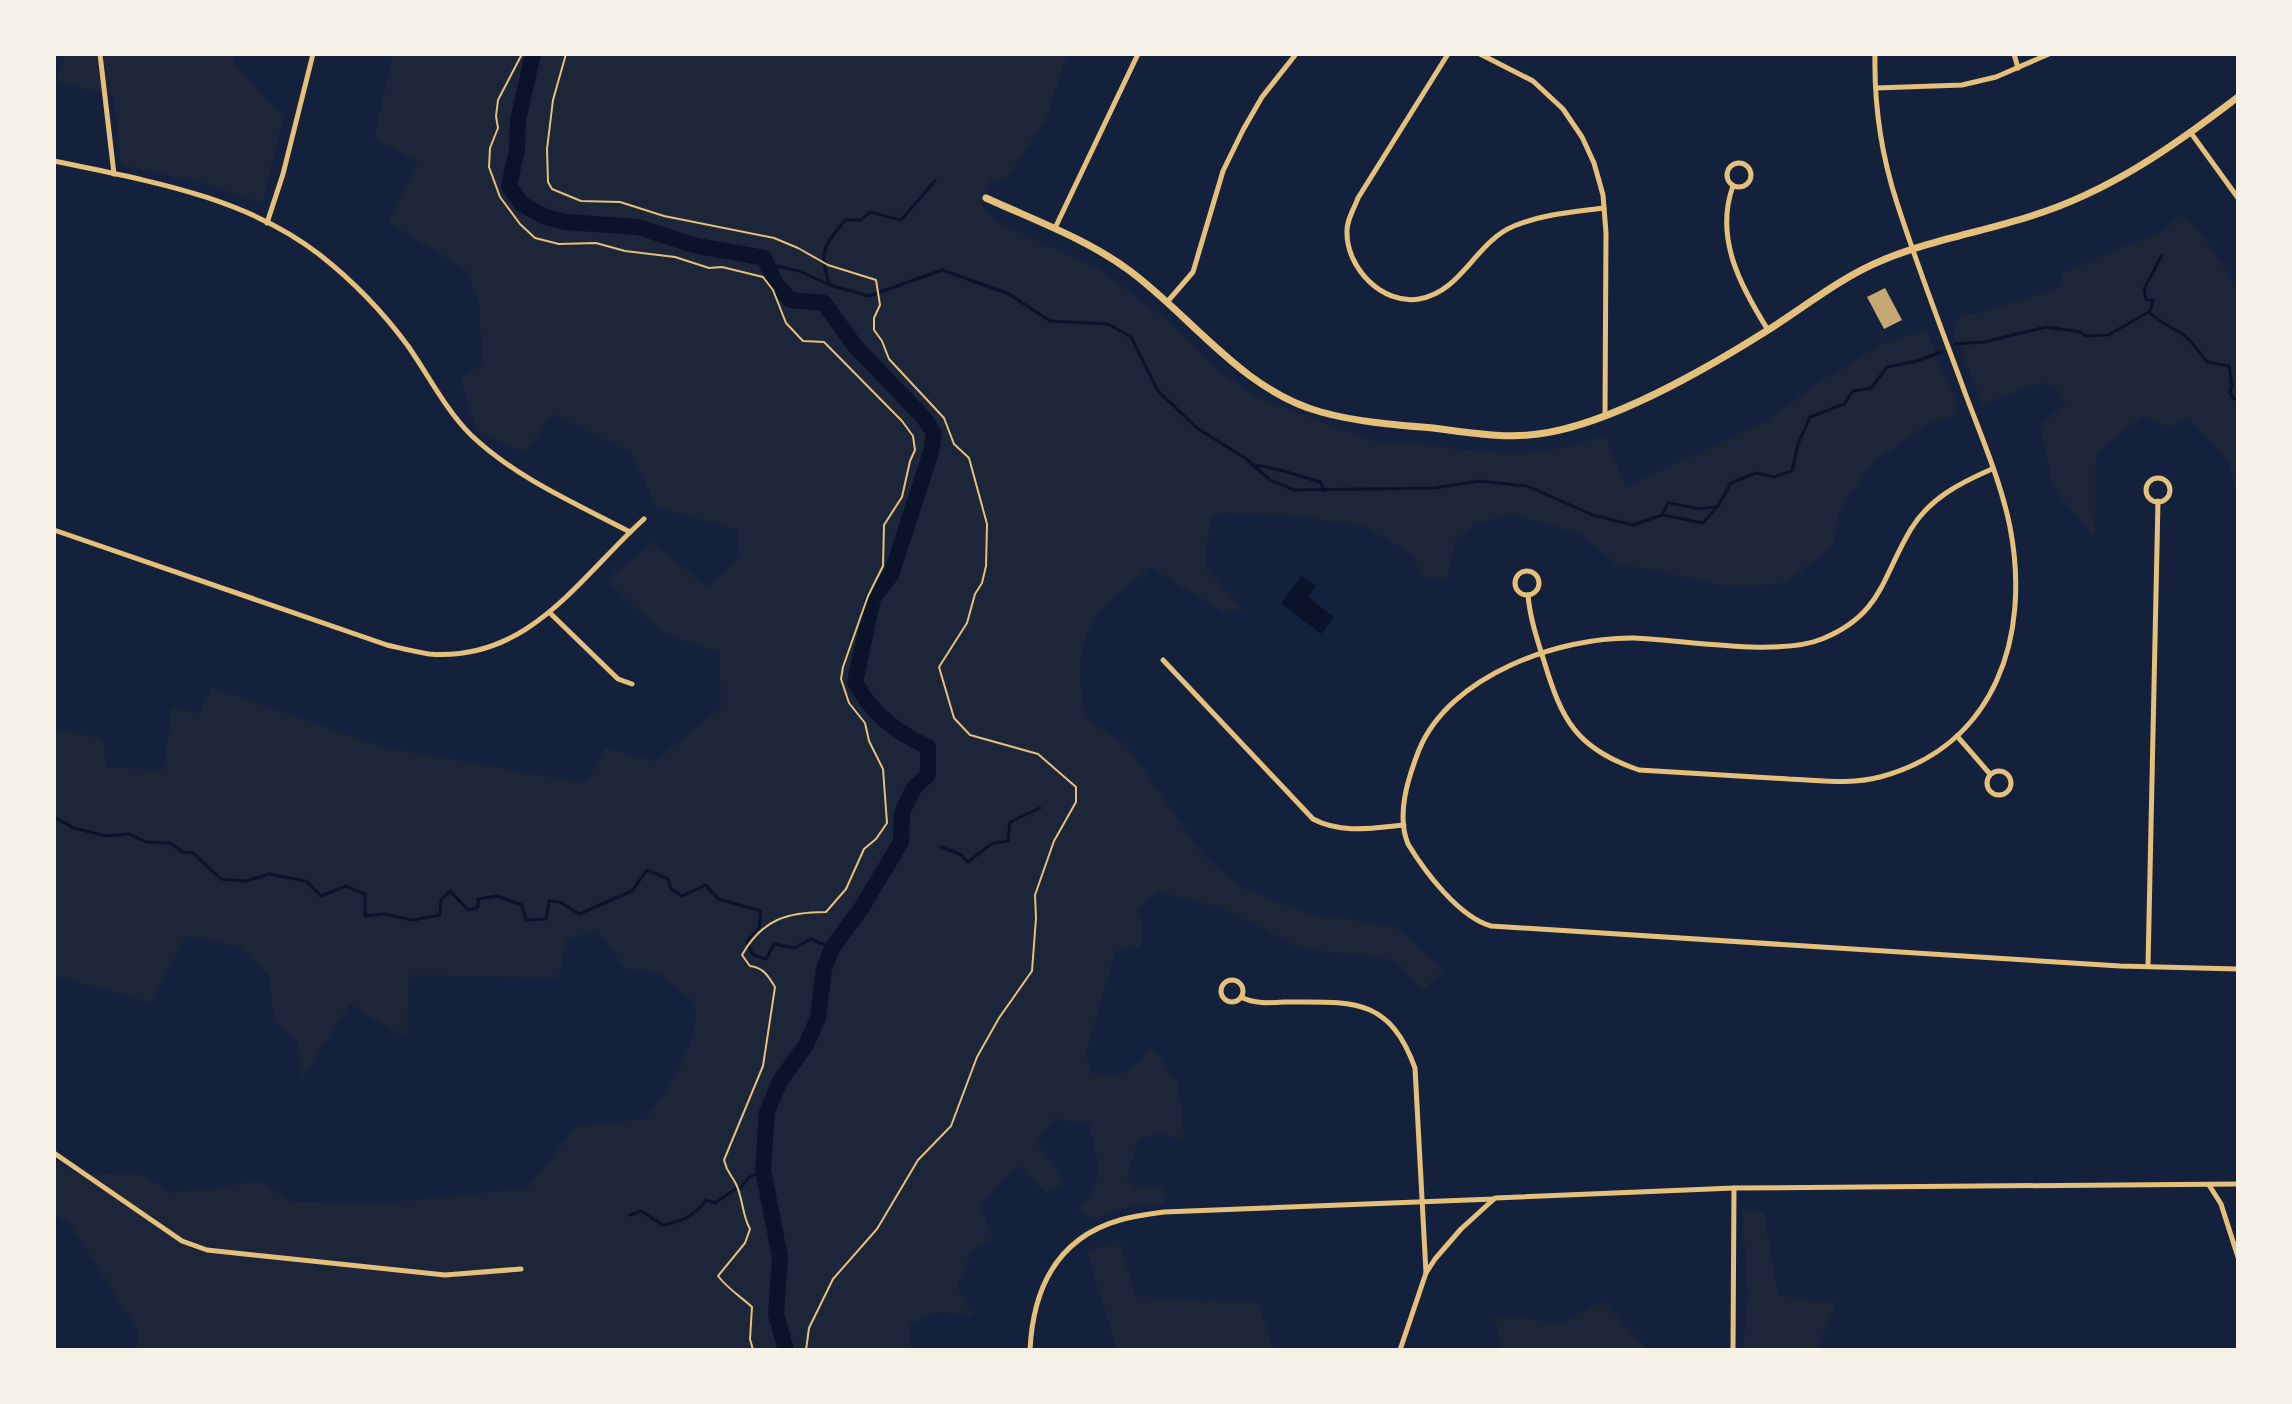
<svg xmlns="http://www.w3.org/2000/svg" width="2292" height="1404" font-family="Karla,sans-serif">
<rect width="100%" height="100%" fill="#14213d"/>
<g fill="#1d2539">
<path d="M65,54H235L234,63L283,117L263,203L200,182L121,165L114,96L56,82Z"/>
<path d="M393,54H1067L1046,120L1006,179L991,180L981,202L984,210L997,222L1099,269L1170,322L1217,370L1259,398L1380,443H1422L1456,449L1515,453L1567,447L1605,435L1626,487L1769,419L1816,384L1887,341L1927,330L1943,373L1957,401L1954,404L1958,414L1929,424L1872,463L1840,510L1832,548L1785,583L1734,588L1643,568L1618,566L1580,534L1515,515L1476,523L1456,540L1446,581L1422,577L1411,554L1366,527L1303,517L1225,513L1211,516L1204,567L1244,609L1225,613L1150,567C1133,582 1113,597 1098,614C1075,642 1078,685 1086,717L1128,747L1203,855L1241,887L1307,913L1395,926L1444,970L1422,991L1395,960L1299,948L1220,907L1157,892L1138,910L1142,930L1140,947L1116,951L1086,1052L1091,1073C1123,1074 1129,1077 1148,1049L1156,1052L1178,1084L1185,1141L1160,1133L1138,1140L1127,1178L1134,1187L1165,1185L1164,1205L1128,1207L1091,1221L1078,1210C1108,1175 1096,1164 1090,1123L1054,1119L1036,1143L1051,1161L1064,1185L1046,1193L1018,1166L980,1205L994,1240L972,1251L957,1286L973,1316L937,1312L910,1324L911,1350H438L436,1348L137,1350L138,1331L70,1224L54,1214V1160L76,1173L142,1175L173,1193L260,1181L293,1202L405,1201L527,1188L577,1125L646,1119C670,1085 699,1048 695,1004L659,974L625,968L597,930L567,939L558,978L409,975L407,1039L350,1004L302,1079L298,1043L274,1021L269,976L239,947L186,936L151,1003L54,976V728L103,739L106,767L164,770L172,706L199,714L212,687L383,747L586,783L605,748L655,761L721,707L719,653L663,633L606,580L653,542L707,587L740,557L738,530L657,508L632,454L552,414L525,453L477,432L461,379L482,364L479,303L466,270L388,222L418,162L374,139Z"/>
<path d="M2183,214C2206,238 2223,263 2238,292V498L2229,462L2189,419L2170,427L2142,416L2096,453L2095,538L2053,488L2040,424L2066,404L2055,386L2040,383L1982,405L1960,345L1954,337L1956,331L1952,322L1960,320L1962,314H1976L2060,287L2063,273L2121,247L2159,233Z"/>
<path d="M1742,1208L1764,1213L1778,1295L1836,1303L1817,1350H1743L1748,1295Z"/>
<path d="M1119,1239L1135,1296L1259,1303L1273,1350H1107L1116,1346L1087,1253Z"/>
<path d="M1602,1301L1649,1350H1502L1494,1315L1560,1323Z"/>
</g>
<path fill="#0b132b" d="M1302,576L1316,586L1308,597L1334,617L1321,634L1281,603Z"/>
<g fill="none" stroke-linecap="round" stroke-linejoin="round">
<g stroke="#0b132b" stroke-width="3">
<path d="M767,264L799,271L830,285L869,296L942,270L1009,294L1050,321L1108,324L1131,337L1158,391L1197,428L1245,458L1270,480L1294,490L1435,488L1479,481L1527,486L1593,515L1633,525L1662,515L1703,523L1718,506L1731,483L1756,473L1774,477L1792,471L1798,444L1810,417L1844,404L1853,391L1871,388L1887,367L1917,361L1942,352"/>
<path d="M829,283C818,251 825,245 845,220H861L870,212L901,220L935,181"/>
<path d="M2150,311L2153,300H2146L2144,289L2162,255"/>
<path d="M1955,344L1984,342L2046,327L2081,332L2085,336L2108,335L2149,312C2159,322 2169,326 2181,333C2193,341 2199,352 2207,362L2229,366L2232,385L2230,393L2233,398L2238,400"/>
<path d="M1253,465C1277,467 1297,476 1321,482L1323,491"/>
<path d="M1662,515L1668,503L1701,509L1718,506"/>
<path d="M54,817L74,828L106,836L129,834L146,842L170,843L183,852L193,853L221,879L246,881L269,874L306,881L321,896L346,886L365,894V916L383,914L413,920L440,915L441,900L450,891L468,910L478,907V899L497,896L522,905L526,920L546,919L549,901L560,902L579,914L632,891L647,870L668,879L671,889L682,896L706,885L718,899L761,911L759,928L747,942L753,955L766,959L774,944L794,948L811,939L832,948"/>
<path d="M941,847L960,854L968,862L991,844L1008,841L1010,822L1040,808"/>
<path d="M630,1215L641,1211L663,1225C681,1222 695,1216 706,1200L715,1203L737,1188H741L748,1178L763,1170"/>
</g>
<path stroke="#0b132b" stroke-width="16" d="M533,54L518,120L517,149L509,186L522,204L545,217L565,222L638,227L693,245L764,258L775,282L790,300L824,303L855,346L924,418L934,433L931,452L891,575L873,598L855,682C872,714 896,732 928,747V775L914,788L902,813L901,842L862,907L832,948L824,969L818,1018L806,1045L780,1081L767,1112L763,1170L780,1257L776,1314L786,1350"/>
</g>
<path fill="#c6a872" d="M1885,288L1902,320L1884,329L1867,297Z"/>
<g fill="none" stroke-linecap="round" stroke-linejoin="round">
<g stroke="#e5c07b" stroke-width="2">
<path d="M522,54L498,100L496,116L498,128L490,148L489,167L500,197L520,224L535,238L559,244L596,243L625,251L675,257L709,268L722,267L763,277L773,290L786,323L803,341L824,342L902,421L913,436L915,450L910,461L902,497L884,525L883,566L868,596L843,667L841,679L849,703L865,723L869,741L883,769L887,823L876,839L864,849L846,889L826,912C788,912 762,919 742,955L750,966C764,968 768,976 775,987L763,1066L724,1160C727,1173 731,1174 736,1184C743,1198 742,1215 750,1229L745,1243L718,1276C728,1289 740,1296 752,1307L750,1339L753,1350"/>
<path d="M566,54L553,100L547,149L548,182L552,189L581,201L620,202L664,216L774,238L798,248L828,265L876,280L880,305L874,318V330L882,341L889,359L944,418L954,444L969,458L987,524L986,566L982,583L975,594L967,623L939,667L954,718L970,735L1038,754L1076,787V802L1054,841L1035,895L1036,918L1032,971L999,1018L977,1057L951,1126L918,1160L877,1229L833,1279L809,1328L806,1350"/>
</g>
<g stroke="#e5c07b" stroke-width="5">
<path d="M100,54L114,174"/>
<path d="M1448,54L1358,198C1354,209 1346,221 1347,233C1347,268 1382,305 1419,299C1463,291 1475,242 1514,226C1543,214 1573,212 1604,208"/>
<path d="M1480,54L1533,81L1563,109L1582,137L1594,163L1603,195L1606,233L1605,415"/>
<path d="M2014,54L2018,68"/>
<path d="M1876,88L1962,85L1996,77L2049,54"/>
<path d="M2191,133L2238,198"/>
<path d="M54,161C144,180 245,196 320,255C353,281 383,312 408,346C429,376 445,409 471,435C516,478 575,503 630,532"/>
<circle cx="1739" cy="175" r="12"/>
<path d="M1733,186C1714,238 1741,287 1768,330"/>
<path d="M267,223L283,174L313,54"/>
<path d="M1055,228L1138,54"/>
<path d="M1168,301L1193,272L1223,171L1243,130L1262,97L1296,54"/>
<path d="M1992,469C1960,483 1930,498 1911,529C1882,577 1882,615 1822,639C1778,657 1684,640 1634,638C1559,637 1450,675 1419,750C1408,778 1396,815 1408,844C1425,872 1459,917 1491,926L2120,966L2238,969"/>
<circle cx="2158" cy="490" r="12"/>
<path d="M54,530L387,645C400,648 415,652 429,654C529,662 579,578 644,519"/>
<circle cx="1527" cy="583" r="12"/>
<path d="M1528,595C1530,618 1537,639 1544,661C1562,721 1577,749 1639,770C1689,773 1739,776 1789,779C1819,780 1850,785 1880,777C1996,746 2031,636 2010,527C2000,477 1977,427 1960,379C1938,320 1916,262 1897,203C1881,154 1874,105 1875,54"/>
<path d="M550,613L618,679L632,684"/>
<path d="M1163,660L1313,819C1341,834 1373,828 1404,825"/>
<path d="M1957,736L1990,774"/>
<circle cx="1999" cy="783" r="12"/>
<path d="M2148,966L2158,501"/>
<circle cx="1232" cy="991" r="11"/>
<path d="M1241,997C1254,1004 1269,1003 1284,1002C1351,1002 1389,996 1415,1068L1426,1273L1400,1350"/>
<path d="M54,1153L182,1241L207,1250L445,1275L521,1269"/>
<path d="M2209,1185L2221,1204L2238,1257"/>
<path d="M1426,1273L1435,1259L1461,1229L1495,1198L1734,1188L2238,1184"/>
<path d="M1030,1350C1033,1289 1057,1238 1120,1220C1134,1216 1149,1214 1164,1212L1494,1199"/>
<path d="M1733,1350L1734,1188"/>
</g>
<path stroke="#e5c07b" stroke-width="7" d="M986,198C1034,220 1087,239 1130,271C1193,318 1242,390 1321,412C1357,422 1396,425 1433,428C1467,432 1504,439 1538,434C1609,425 1708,368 1768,330C1806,306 1841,277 1883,260C1931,240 1982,232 2031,216C2109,192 2174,146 2238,97"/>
</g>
<rect width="2292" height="1404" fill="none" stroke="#f6f1e7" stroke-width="112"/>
</svg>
